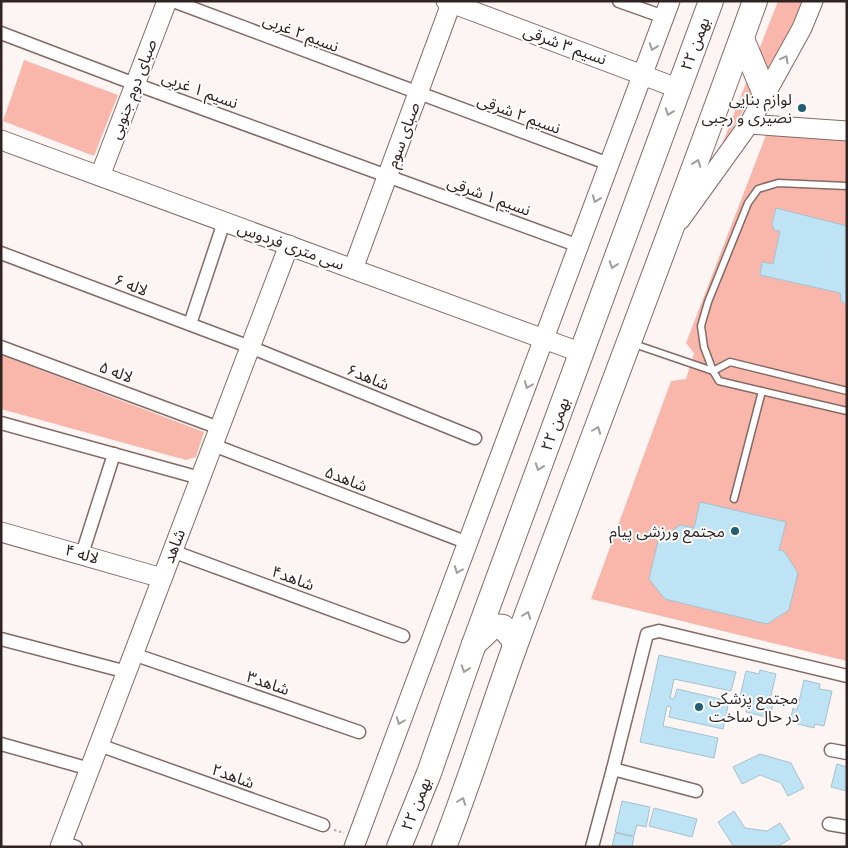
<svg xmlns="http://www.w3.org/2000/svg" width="848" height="848" font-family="Karla,'Noto Sans Arabic',sans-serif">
<rect width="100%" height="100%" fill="#fcf5f4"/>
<g fill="#f9b7ac">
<path d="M778,1H804L774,60L721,147Z"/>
<path d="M24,60L118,95L94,156L3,121Z"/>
<path d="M766,135L847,140V661L591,599L671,381L686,379L694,353L686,343Z"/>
<path d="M1,355L204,432L196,457L186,460L1,409Z"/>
</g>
<g fill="#bde3f4" stroke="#a5c2cf">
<path d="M776,208L847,226V305L841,301L840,293L760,275L762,262L773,264L780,231L774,230L772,224Z"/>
<path d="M700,502L786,522L779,550L784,551L798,573L789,610L767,624L665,599L649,579L658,541L680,525L694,528Z"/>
<path d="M659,655L736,672L731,691L674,679L670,698L674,699L677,689L729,701L723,729L669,717L671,707L667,706L663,726L718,738L714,758L640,742Z"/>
<path d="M760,670L776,674L769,704H773L770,718L746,712L747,708L738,705L746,671L759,674Z"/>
<path d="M804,680L820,684L819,689L832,691L824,726L815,724L814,728L790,722L793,708L797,710Z"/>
<path d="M760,754L791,763L804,788L788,796L781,783L760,775L742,784L733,767Z"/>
<path d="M837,764L847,767V791L831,787Z"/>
<path d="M622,801L650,807L646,827L637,825L634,836L615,832Z"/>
<path d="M654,808L697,819L692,837L649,826Z"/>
<path d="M734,811L745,828L767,831L780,823L790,839L777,847H734L718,822Z"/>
<path d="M615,833L634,837L632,847H612Z"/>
</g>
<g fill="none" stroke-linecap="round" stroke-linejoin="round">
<defs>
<g id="lane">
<path d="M634,344L713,371L719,381L847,411"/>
<path d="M713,371L704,347L701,326L708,302L748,203L758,189L778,183L847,186"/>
<path d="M713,371L730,362L847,391"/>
<path d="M734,499L762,391"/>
</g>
<g id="street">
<path d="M173,1L609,164"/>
<path d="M619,1L664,17"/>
<path d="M1,33L135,84L579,246"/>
<path d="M1,253L250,347L475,438"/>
<path d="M190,324L224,222"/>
<path d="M1,347L219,428"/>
<path d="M1,423L200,478"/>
<path d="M213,445L468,543"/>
<path d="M172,551L403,636"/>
<path d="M82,554L114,454"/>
<path d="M1,639L127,672"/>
<path d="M133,654L359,732"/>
<path d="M1,744L90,769"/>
<path d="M99,745L323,825"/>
<path d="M831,750L847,753"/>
<path d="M613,769L647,634L659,631L847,676"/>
<path d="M829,824L847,827"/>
<path d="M62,842L76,847"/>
<path d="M592,847L613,769L696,791"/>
</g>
<g id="secondary">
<path d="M446,1L677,88"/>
<path d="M749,124L847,131"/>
<path d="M1,140L582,353"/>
<path d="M100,176L167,1"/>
<path d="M680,220L749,124L802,28L813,1"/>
<path d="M353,269L452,1"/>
<path d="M1,532L162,578"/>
<path d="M60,847L289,245"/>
<path d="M354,847L670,1"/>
</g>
<g id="highway">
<path d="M742,39L765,94"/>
<path d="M474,644L493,626L503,627L514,640V649"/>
<path d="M399,847L429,773L474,644L711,1"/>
<path d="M444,847C470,780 491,713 515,646C595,431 677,217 755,1"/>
</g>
</defs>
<use href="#lane" stroke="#856964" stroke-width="9"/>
<use href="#street" stroke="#856964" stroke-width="15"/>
<use href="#secondary" stroke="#856964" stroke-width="21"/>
<use href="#highway" stroke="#856964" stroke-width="26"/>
<path stroke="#b3aaa9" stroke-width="2" stroke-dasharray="2.5 2.5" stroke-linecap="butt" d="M334,830L344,833"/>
<use href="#lane" stroke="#fff" stroke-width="6"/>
<use href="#street" stroke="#fff" stroke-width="12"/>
<use href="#secondary" stroke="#fff" stroke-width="19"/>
<use href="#highway" stroke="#fff" stroke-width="24"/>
</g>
<defs><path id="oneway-chevron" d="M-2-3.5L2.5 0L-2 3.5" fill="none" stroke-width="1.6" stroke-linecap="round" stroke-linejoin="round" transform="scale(1.25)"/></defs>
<g stroke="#a29c9c">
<use href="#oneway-chevron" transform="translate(653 47) rotate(110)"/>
<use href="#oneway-chevron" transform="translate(785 59) rotate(-61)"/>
<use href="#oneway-chevron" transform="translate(669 112) rotate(110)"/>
<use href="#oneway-chevron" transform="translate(697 163) rotate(-70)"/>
<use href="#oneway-chevron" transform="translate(596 199) rotate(110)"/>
<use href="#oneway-chevron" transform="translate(613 265) rotate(110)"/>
<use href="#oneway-chevron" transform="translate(528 385) rotate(111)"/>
<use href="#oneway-chevron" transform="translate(597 430) rotate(-69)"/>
<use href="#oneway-chevron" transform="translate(539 467) rotate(110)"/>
<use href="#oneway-chevron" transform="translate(458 570) rotate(111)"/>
<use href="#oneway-chevron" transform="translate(527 615) rotate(-69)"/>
<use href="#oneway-chevron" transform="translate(465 669) rotate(109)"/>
<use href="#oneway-chevron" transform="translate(400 721) rotate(111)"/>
<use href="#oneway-chevron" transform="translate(462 801) rotate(-69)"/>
</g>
<g fill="#215e75" stroke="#fff" stroke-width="2">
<circle cx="802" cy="108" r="5"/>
<circle cx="735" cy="531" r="5"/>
<circle cx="699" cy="707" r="5"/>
</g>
<g text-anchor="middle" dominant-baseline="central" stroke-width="4" stroke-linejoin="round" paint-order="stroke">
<g font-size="16" fill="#302422" stroke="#fff">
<text transform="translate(301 33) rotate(21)">نسیم ۲ غربی</text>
<text transform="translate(695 44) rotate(-69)">۲۲ بهمن</text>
<text transform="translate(565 45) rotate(20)">نسیم ۳ شرقی</text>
<text transform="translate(133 89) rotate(-69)">صبای دوم جنوبی</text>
<text transform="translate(200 90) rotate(20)">نسیم ۱ غربی</text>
<text transform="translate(519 114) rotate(20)">نسیم ۲ شرقی</text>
<text transform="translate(403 135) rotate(-70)">صبای سوم</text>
<text transform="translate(489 196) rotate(20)">نسیم ۱ شرقی</text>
<text transform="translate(291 246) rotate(20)">سی متری فردوس</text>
<text transform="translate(131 285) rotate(21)">لاله ۶</text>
<text transform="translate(116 372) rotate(20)">لاله ۵</text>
<text transform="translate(368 377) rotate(22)">شاهد۶</text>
<text transform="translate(555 424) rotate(-70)">۲۲ بهمن</text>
<text transform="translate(346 479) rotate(21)">شاهد۵</text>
<text transform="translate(174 546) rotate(-69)">شاهد</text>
<text transform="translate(82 554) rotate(16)">لاله ۴</text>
<text transform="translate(293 578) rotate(20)">شاهد۴</text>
<text transform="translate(268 683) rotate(19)">شاهد۳</text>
<text transform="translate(233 776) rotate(20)">شاهد۲</text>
<text transform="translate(416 804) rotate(-68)">۲۲ بهمن</text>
</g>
<g font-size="16" fill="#302422" stroke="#fff" text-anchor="end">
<text x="792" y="99">لوازم بنایی<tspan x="792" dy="18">نصیری و رجبی</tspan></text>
<text x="725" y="531">مجتمع ورزشی پیام</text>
<text x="709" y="698" text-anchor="start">مجتمع پزشکی<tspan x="709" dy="18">در حال ساخت</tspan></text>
</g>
</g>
<rect width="848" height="848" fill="none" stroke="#302422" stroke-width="5"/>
</svg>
